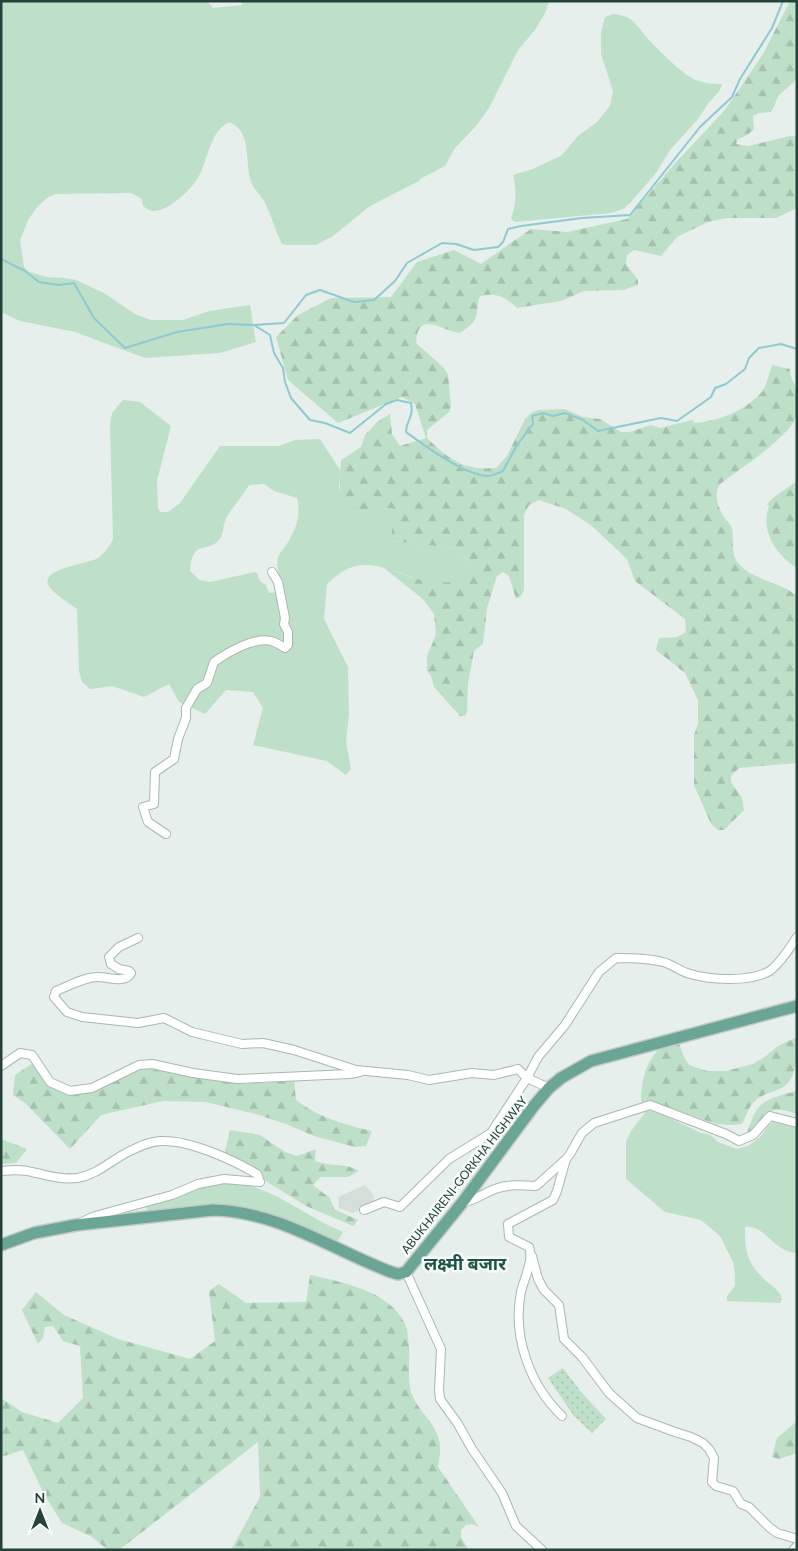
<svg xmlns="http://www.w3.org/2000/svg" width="798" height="1551" font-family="Lato,'Noto Sans Devanagari',sans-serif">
<defs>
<pattern id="forest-firs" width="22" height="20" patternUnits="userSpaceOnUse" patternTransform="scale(1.25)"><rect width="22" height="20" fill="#bfe0c8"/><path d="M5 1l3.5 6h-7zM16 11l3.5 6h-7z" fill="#a4c1ad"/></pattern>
<pattern id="park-dots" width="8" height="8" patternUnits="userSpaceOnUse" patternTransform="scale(1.25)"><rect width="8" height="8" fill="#bfe0c8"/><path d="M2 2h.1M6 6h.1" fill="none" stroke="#a4c1ad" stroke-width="1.8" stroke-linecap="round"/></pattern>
</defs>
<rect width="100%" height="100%" fill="#e6efeb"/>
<path fill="#d4dfda" d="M365,1185L374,1196L373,1203L353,1213L339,1208L338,1197Z"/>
<g fill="#bfe0c8" fill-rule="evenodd">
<path d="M1,1H207L213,8L242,5V1H549L545,13L535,30L518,50L489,108L476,126L455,148L445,166L420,179L419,181L370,206L333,236L316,245H287L282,244C275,230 271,214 264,201C260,194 253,189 251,181C244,161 253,132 229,122C209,133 209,157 199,176C193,188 168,212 153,211C150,211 146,208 143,206L142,199L131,193L55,194L47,198L38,206L28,220L20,240L24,267L29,272L47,277L65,278L76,280L104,293L135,314L151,320H183L209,311L250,305L256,342L220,353L145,358L75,332L20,321L1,312Z"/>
<path d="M613,14C636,16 636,27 651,42C659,51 682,73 692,78C700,83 712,84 722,84L720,90L707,105L698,119L670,150L656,173L630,203L623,209L611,213L515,222L511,219C516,204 517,191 513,175L533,169L562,155L578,136L597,122L610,106L613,91L601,54V33L605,17Z"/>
<path d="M123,400L140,402L171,426L157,481L158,508L160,512H168L180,503L220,446H279L295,440L320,439L340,470L339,488L354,512L392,508L393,541L454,548L468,560L462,580C451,583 439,584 427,583C421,582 415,578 409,576C376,564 355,556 327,584L324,619L348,667L349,714L346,742L351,769L346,775L327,761L253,745L263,708L253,692L226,690L205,714L179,702L169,684L144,697L112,686L90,689L82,682L79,671L77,609C69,603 59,597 52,590C31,569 89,564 98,558C104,554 109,546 113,540L110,424L112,413ZM264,484L274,491L297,498C301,516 297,526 288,542C285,548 280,551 278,558C275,571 284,580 276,592L269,593L266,585L260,581L257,573L255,572L210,582L200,580L190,571C192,538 207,554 219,540C223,536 223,527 225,521C228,512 243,496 249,485Z"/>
<path d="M647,1110L661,1114L701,1133L711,1135L718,1142L737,1149L748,1146L760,1137L769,1125L773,1122L797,1128V1253C773,1252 765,1224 745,1227C745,1248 746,1261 762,1277C769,1285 780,1289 782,1299L780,1303L727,1301V1296L735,1286V1274L733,1262L720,1236L701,1220L665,1212L626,1179V1142L631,1131Z"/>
<path d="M225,1181C273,1185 302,1215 343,1232L336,1245L241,1209L152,1217L144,1205L198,1187Z"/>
</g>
<g fill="url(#forest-firs)">
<path d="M790,1H797V77L794,82L779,95L771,112L759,113L753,116L754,129L746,136L738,139L736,144L748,146L790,136H797V208L776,218H727L708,222L677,237L661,256L634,250L627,255L626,264L638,280V285L623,290L584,291L561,301L517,308C506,297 496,292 480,296C476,304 479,314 474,321C471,326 465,329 460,333C442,332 418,308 416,343L444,368L448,375L451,406L449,412L427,430V438C449,459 463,471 496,468L507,456L525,419L531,413L538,410L565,409L583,417L600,419L621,432H630L651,425L660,428L692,420L695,423C719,421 744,411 760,394C767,387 769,373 772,365L790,369C790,380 795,382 797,391C798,397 798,408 797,414C793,435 738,470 720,484C713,494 718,507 724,517C726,520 729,523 731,526C735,535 730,548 736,560C747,579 781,582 797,596V763L739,768L731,776V782L742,798L744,810L724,830H718L711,824L694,785V735L698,724V700L685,673L656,650L659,638L677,637L686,632L685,619L635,581L627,559L592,526L566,509L539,500L529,505L524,515V590L521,596L516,599L509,576L503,572L497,576L487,608L483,644L474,651L468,684L467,712L465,716H460L434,687L431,676L427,671V656L436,635L434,614L423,599L380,565C408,576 432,589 462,579L468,560L454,548L392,541V508C380,509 368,512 356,512C335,510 340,475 341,460L361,447L365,435L377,422L390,414L392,434L400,446L426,438L415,404L402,397L338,423L288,380L276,337L298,315L331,298L391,297L417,262L454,250L481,264L531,229L567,232L627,219L677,161L725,110L763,54Z"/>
<path d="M797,481V568C776,555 760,531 769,506L767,504L774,497Z"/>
<path d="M797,1037C797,1053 798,1081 780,1089C770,1093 761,1094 753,1103C748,1108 746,1117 742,1124L731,1125L716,1124L660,1104H643L641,1101C641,1082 647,1053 667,1044C670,1043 676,1043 679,1043L684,1057L689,1065L707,1071H726L753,1064L766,1056L778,1046Z"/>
<path d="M33,1063L47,1083L82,1090L141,1068H158L172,1073L214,1080H230L244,1084L278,1082L294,1078L296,1100C318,1117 345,1125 372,1131L366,1146L355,1147L314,1136L286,1124L256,1114L205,1102L163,1101L101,1115L70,1149L25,1103L13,1095L15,1075Z"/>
<path d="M797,1090V1115C789,1110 774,1107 766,1113C758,1120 758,1126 747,1133C755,1110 757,1102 782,1095C787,1093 792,1093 797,1090Z"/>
<path d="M230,1130L260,1135L285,1152L297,1156L316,1149L315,1161C330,1167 345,1162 359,1171L348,1177H321L313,1185L330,1198L334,1209L358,1220L353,1226L306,1206L264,1180L262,1172L224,1155Z"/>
<path d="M1,1139L27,1149L16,1163L1,1164Z"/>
<path d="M310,1275C342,1282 390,1291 405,1324C408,1330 408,1339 409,1346C410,1361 407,1377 411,1392C416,1408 432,1420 437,1434C442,1444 440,1457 438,1467L479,1527L472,1524L466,1525L461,1530V1537L469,1550H231L260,1497L258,1442L119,1550H108L92,1537L62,1523L44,1494L23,1450L1,1457V1398L22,1412L58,1423L83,1398L80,1346L63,1341L53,1326L45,1327L43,1338L38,1344L22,1310L36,1292L64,1315L118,1339L190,1359L215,1341L209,1291L219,1284L246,1303L306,1302Z"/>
<path d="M797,1421V1453L779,1459L772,1457L777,1438Z"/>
</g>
<path fill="url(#park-dots)" d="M563,1368L582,1393L606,1419L592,1433L574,1416L548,1378Z"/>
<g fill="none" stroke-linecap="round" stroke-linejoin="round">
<g stroke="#8ec9d4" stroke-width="2">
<path d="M1,259L25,271L39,282L59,285L74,283L94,318L125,348L177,332L228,324L254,325L270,335L274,353L283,368L285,382L291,398L310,420L325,423L350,433L386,404L397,400L411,403C414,419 406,419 406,432C424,445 465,476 488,476C492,476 498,473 503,471L517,445L533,424L532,416L543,413L553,416L565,413L583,420L598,431L661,418L677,421L711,397L715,388L726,384L745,369L749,358L759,348L781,344L797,349"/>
<path d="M254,325L284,323L306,295L320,290L354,302L374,300L395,281L407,263L442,243L456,244L474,250L498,247L503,242L508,229L521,226L582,218L630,215L700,127L732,97L740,79L772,28L783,1"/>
</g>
<defs>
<g id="street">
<path d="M166,834L148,822L143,807L154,804L155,772L174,759L178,739L186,718V708L197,689L207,683L214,662C228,652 257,635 274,642C278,643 281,646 285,648L288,645V632L284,624L285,618L278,582L272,572"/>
<path d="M138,938L119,947L109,957L111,964L119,969L129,971L131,973C125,984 108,977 98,977C84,977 69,986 56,991L54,997L67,1012L82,1017L138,1023L164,1018L192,1032L242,1044L263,1043L294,1050L356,1070L408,1075L429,1080L472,1073L494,1075L518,1069L527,1078L538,1057L565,1025L599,972L616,958C631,958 648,958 663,962C671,964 679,970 687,973C708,980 752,983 771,970C782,961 789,949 797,937"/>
<path d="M1,1066L20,1053L32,1055L50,1082L70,1091L92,1088L139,1065L152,1064L193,1073L237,1079L350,1074L360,1072"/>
<path d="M1,1171C12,1170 22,1169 32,1172C47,1175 61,1180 77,1178C97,1175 110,1161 128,1152C138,1147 152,1140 164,1141C192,1141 233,1160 257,1174L260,1182L224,1179L198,1184L172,1195L95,1216L82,1222"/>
<path d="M462,1203C474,1201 484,1193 495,1189C509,1184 522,1185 536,1186L564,1161"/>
<path d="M364,1210L384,1202L400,1207L449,1159L491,1133L527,1078L549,1088"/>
<path d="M532,1256L538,1279L544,1290L559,1305L564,1339L582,1357L609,1393L637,1418L675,1432L691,1437L703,1443L709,1449L714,1458L712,1482L716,1486L733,1491L741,1504L749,1507L769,1527L777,1533L797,1539"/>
<path d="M406,1272L441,1349L439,1390L440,1399L458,1424L472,1449L502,1493L516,1526L542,1550"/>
<path d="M562,1416C530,1385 512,1337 521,1292C524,1278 534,1261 529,1247L509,1237L508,1224L553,1200L557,1191L566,1159L570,1154L582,1133L594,1123L650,1105L726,1134L739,1141L753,1135L770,1116L797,1123"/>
<path d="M793,1550L797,1546"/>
</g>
<path id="primary" d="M1,1245L34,1233L76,1225L213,1210C277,1211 333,1250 391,1272L398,1274L406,1272L462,1203L533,1107L549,1088L561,1078L591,1061L797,1006"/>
</defs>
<use href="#street" stroke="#a8b8b2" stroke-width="10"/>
<use href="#primary" stroke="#c2cac8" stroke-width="14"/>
<use href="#street" stroke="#fff" stroke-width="8"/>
<use href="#primary" stroke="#6aa596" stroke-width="11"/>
</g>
<g text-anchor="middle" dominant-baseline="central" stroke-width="5" stroke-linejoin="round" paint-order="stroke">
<g font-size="12" fill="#24423a" stroke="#f7fbf9">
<text transform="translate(464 1175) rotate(-52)">ABUKHAIRENI-GORKHA HIGHWAY</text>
</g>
<g font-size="18" font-weight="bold" fill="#1f5548" stroke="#f7fbf9">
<text x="465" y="1263">लक्ष्मी बजार</text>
</g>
</g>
<rect width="798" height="1551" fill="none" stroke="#24423a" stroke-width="5"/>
<g transform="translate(40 1511)" stroke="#f7fbf9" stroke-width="4" paint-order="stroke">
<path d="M0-4L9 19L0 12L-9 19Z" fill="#24423a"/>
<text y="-8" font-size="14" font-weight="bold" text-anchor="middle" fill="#24423a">N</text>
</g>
</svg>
